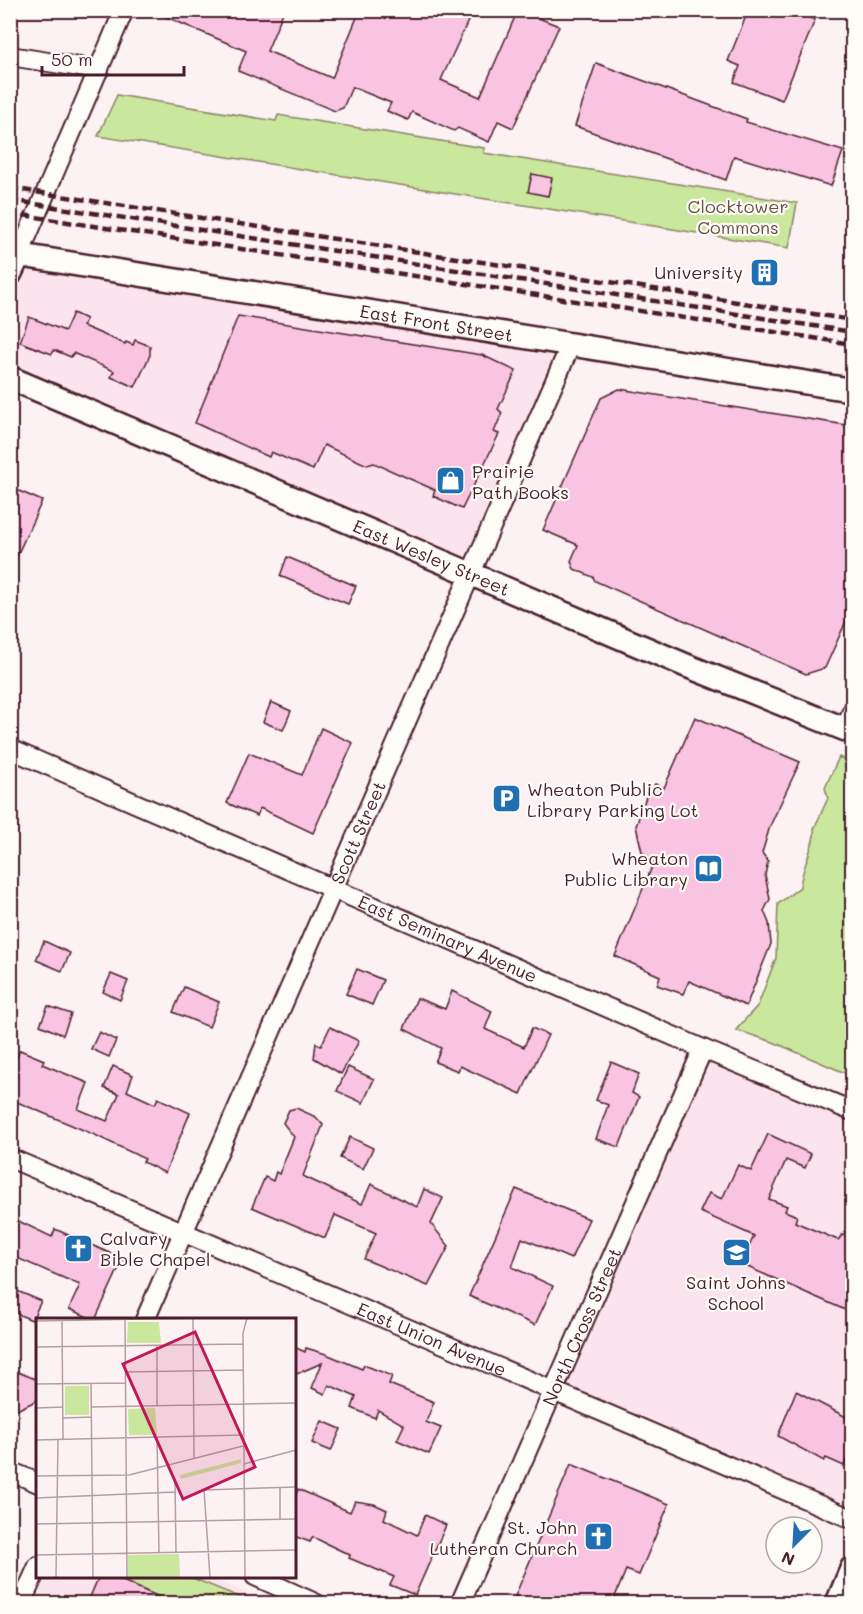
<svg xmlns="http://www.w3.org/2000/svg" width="863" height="1614" font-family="Mali,sans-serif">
<rect width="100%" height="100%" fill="#fcf1f3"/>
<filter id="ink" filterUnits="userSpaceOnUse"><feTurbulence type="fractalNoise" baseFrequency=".0167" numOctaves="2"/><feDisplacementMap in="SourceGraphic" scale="12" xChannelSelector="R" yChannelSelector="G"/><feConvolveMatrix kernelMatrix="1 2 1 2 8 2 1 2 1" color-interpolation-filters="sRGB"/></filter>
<g filter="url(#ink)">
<g fill="#fbe4ee">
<path d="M25,268L560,352L465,564L11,370V301Z"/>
<path d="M706,1059L852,1119V1510L561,1388Z"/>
<path d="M45,1576L207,1577L271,1603L34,1604Z"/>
</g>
<g fill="#cae79e" stroke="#8a8364" stroke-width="1.5">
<path d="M117,95L276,121L278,115L484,148V153L797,203L789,248L98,136Z"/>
<path d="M839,757L852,763V1076L773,1042L736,1030L758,1005L776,958L778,904L800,887C801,870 817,839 814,829L828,798L825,788Z"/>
<path d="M112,1577H190L254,1603H175Z"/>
</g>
<g fill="#f8c4e2" stroke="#4a1f2b" stroke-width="1.5">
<path d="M150,10H284L267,51L332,78L360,10H473L441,80L480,97L518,10L559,26L513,128L498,121L489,142L458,128L454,131L412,112L408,120L387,111L391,103L352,87L343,108L335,111L238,71L246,51Z"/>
<path d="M764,10H791L815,20L782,100L734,82L740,66L728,61L748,11L761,17Z"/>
<path d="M596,63L747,119L746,122L843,151L831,186L734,156L726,180L575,126Z"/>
<path d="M532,174L552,178L548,196L528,192Z"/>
<path d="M73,313L86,319L83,326L125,344L126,342L133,345L135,340L150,346V355L135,387L111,377L114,371L73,353L71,357L54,350L52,354L20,342L29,317L65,331Z"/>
<path d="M238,316L482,355L516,371L498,409L502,413L494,432L499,434L462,509L433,496L435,490L374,463L367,465L324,445L313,470L271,452L269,457L195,423Z"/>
<path d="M619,389L852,426V608L825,668L806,674L595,581L593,577L574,569L571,561L578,545L543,530L601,398Z"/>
<path d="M10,487L42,501L10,571Z"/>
<path d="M287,557L356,586L348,604L280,576Z"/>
<path d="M271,702L291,711L283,730L263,722Z"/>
<path d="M695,717L800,762L770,826L762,853L768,861L765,875L770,899L764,911L769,923L771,944L746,1006L689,981L683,994L657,985L660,976L615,956L654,862L642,852L636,826L648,791L651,792L655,784L664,788Z"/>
<path d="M321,728L353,743L313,833L260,808L257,816L227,803L249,753L302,775Z"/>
<path d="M44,941L70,953L62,971L36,960Z"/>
<path d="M357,969L383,980L372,1005L346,994Z"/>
<path d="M111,974L128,981L120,1000L103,992Z"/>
<path d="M184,987L219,1002L209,1027L173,1012Z"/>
<path d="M452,991L492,1011L485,1029L524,1047L532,1028L548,1035L521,1094L460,1066L458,1071L435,1062L441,1048L404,1029L417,998L445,1009Z"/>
<path d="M48,1006L71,1014L63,1035L40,1025Z"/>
<path d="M330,1027L359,1041L341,1074L314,1058L316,1043L321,1046Z"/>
<path d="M99,1032L116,1040L109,1057L91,1049Z"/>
<path d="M20,1050L44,1060L42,1064L88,1083L78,1109L107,1121L119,1094L104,1088L113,1066L133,1075L127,1091L155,1104L158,1098L190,1113L165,1173L143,1162L145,1159L95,1135L10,1099V1072Z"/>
<path d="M611,1062L639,1074L632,1093L639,1097L619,1147L596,1139L608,1105L596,1100Z"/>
<path d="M348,1067L374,1079L363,1103L337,1091Z"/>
<path d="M296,1108L316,1117L323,1125L303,1176L362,1204L371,1184L417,1207L424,1189L443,1198L431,1224L449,1246L428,1286L364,1259L376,1233L335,1215L325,1238L252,1207L265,1177L273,1181L276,1172L279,1174L294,1137L283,1123L289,1110Z"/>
<path d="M768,1134L811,1154L805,1168L786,1160L769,1199L787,1206L785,1211L797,1216L795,1222L838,1240L842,1235L852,1239V1313L741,1264L754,1236L700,1212L709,1193L722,1199L738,1165L751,1171Z"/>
<path d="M350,1137L373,1148L363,1169L340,1158Z"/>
<path d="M516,1189L589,1219L571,1259L522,1238L512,1267L553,1286L535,1325L469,1296Z"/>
<path d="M10,1217L52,1237L55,1229L123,1259L95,1320L69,1309L80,1285L10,1255Z"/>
<path d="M10,1288L41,1301L32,1320L10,1311Z"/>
<path d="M294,1347L305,1352L306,1348L326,1354L362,1369L364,1365L392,1376L389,1384L434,1402L426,1422L441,1428L429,1454L397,1440L404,1425L378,1410L375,1418L352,1408L356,1397L329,1385L325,1394L312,1388L322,1363L294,1375Z"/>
<path d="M10,1369L38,1380V1400L10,1413Z"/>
<path d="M796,1391L852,1420V1463L846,1460L844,1466L826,1458L824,1461L778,1436Z"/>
<path d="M322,1421L341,1429L331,1451L312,1443Z"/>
<path d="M571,1464L669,1504L639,1575L626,1570L612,1604H533L515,1596Z"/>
<path d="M298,1489L350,1512L355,1501L374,1504L387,1510L384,1519L417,1535L425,1515L446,1525L415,1595L390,1585L394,1577L349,1558L350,1555L327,1544L313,1537L310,1542L294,1536V1500Z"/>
<path d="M99,1576H112L174,1604H87Z"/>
</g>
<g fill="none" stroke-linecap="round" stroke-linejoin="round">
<defs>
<g id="minor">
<path d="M10,56L99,70"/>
<path d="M19,255L124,10"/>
<path d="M845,729L852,711"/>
<path id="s1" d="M10,749L703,1049L852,1111"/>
<path id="s2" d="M10,1158L852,1519"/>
<path id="s3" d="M145,1320L571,344"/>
<path d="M10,1471L38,1483"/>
<path d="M255,1576L317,1604"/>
<path d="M21,1604L38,1566"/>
<path id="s4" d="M460,1604L703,1049"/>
</g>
<g id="tertiary">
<path id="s5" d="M10,274L19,255L852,390"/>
<path id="s6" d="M10,378L685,665L852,732"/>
<path d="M837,1604L852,1568"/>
</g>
</defs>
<use href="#minor" stroke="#4a1f2b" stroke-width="22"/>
<use href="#tertiary" stroke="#4a1f2b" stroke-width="27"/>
<use href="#minor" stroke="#fdfcf7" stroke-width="18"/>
<use href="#tertiary" stroke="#fdfcf7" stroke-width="22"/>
<g stroke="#4a1f2b" stroke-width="4.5" stroke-dasharray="9 4.5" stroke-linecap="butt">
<path d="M10,188L852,320"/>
<path d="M10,200L852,332"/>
<path d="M10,213L852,344"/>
</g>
</g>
</g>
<defs>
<symbol id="building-square" viewBox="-11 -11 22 22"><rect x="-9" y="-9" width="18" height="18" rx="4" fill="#1f6fb2" stroke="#fdfcf7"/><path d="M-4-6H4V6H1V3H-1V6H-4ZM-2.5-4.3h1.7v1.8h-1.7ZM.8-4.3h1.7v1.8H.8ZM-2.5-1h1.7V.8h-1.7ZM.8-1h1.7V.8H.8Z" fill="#fff"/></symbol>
<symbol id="shop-square" viewBox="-11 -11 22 22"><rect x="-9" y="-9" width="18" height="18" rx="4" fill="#1f6fb2" stroke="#fdfcf7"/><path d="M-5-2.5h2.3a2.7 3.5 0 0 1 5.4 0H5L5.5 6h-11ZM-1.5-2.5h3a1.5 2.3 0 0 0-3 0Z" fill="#fff"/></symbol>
<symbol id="parking-square" viewBox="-11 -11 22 22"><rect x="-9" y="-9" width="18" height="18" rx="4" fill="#1f6fb2" stroke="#fdfcf7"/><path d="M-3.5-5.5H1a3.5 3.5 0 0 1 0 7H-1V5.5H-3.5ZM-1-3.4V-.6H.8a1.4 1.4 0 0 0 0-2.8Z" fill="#fff"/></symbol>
<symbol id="library-square" viewBox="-11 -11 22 22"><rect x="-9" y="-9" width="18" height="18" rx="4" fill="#1f6fb2" stroke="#fdfcf7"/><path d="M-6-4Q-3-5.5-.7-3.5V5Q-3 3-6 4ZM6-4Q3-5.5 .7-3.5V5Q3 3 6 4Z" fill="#fff"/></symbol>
<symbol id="church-square" viewBox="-11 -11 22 22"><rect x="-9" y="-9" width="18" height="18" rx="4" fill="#1f6fb2" stroke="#fdfcf7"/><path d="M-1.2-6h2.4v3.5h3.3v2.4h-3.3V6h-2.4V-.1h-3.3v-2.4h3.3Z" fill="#fff"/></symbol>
<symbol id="school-square" viewBox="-11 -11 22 22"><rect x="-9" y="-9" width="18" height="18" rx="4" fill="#1f6fb2" stroke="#fdfcf7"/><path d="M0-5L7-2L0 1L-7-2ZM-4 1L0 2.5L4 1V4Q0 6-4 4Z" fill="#fff"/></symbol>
</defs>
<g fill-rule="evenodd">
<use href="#building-square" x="748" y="256" width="33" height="33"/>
<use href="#shop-square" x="434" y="464" width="33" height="33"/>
<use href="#parking-square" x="490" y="782" width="33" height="33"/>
<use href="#library-square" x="692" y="852" width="33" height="33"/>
<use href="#church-square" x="62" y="1232" width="33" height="33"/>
<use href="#school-square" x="720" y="1236" width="33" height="33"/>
<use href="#church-square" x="582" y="1520" width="33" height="33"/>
</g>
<g text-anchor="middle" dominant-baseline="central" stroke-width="4.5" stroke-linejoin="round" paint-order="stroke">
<g font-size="18" fill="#6a5148" stroke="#fdfcf7">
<text x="738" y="206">Clocktower<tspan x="738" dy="21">Commons</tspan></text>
</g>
<g font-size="18" fill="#4a1f2b" stroke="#fdfcf7" text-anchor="end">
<text x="743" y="272">University</text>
<text x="472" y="471" text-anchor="start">Prairie<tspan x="472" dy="21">Path Books</tspan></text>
<text x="527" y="789" text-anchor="start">Wheaton Public<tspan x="527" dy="21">Library Parking Lot</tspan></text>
<text x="688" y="858">Wheaton<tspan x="688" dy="21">Public Library</tspan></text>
<text x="100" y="1238" text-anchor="start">Calvary<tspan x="100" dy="21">Bible Chapel</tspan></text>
<text x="736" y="1282" text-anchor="middle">Saint Johns<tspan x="736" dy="21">School</tspan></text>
<text x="577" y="1527">St. John<tspan x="577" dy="21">Lutheran Church</tspan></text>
</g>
<g font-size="18" fill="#4a1f2b" stroke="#fdfcf7">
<text stroke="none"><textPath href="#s5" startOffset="444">East Front Street</textPath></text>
<text stroke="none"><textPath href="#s6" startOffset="458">East Wesley Street</textPath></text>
<text stroke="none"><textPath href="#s3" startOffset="532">Scott Street</textPath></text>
<text stroke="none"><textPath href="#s1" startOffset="477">East Seminary Avenue</textPath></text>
<text stroke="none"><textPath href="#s4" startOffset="303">North Cross Street</textPath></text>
<text stroke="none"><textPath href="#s2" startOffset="459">East Union Avenue</textPath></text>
</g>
</g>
<g transform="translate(36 1318)">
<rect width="260" height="260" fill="#fcf1f3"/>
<path d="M92,4H123L125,25H91ZM29,68H53V97H29ZM119,90L121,117H93L92,91ZM205,141V145L145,161L144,157ZM143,236L144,259H92V237Z" fill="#cae79e"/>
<path fill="none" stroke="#b59da3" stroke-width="1.5" d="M89,0L91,259M157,0L158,141M26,2L27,121M0,3L164,0M121,27V87M0,29L207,26M90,54L207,52M55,65L57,259M0,66L90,65M56,89L260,85M0,90L27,89M27,100L56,99M121,119L123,235M0,122L207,117M208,146L260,132M0,158L93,157L207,128M139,163L140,235M244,170V201M0,180L139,174M0,206L260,201M0,237L260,232M20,259L22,121M174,259L168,172L260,169M209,259L207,15L211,0"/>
<path fill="#c2185b" fill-opacity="0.15" stroke="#c2185b" stroke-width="3" d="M159,14L219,149L147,181L87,46Z"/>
<rect width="260" height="260" fill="none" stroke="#4a1f2b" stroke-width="3"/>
</g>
<rect width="863" height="1614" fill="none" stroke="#fdfcf7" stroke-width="36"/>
<rect x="18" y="18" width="827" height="1578" fill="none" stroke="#4a1f2b" stroke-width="2" filter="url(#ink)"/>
<g transform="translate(794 1545) rotate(204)"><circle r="28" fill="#fdfcf7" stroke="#b5a4a5" stroke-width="1.5"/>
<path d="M0-4.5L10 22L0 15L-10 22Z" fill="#1f6fb2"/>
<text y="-9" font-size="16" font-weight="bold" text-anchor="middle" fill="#4a1f2b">N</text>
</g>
<path d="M42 66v9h142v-9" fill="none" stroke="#4a1f2b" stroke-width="3"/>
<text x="51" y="66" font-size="18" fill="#4a1f2b" stroke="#fdfcf7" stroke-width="4.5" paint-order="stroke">50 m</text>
</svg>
